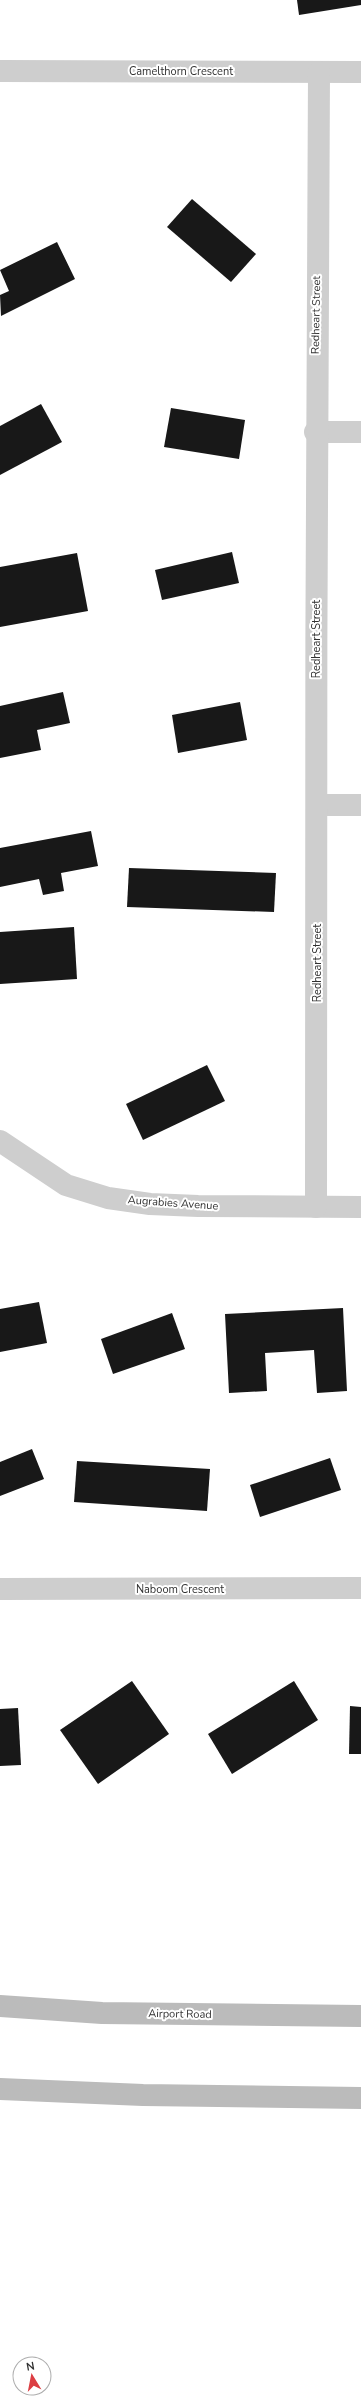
<svg xmlns="http://www.w3.org/2000/svg" width="361" height="2408" font-family="'Nunito Sans',sans-serif">
<rect width="100%" height="100%" fill="#fff"/>
<g fill="#181818">
<path d="M297,0H361V5L299,15Z"/>
<path d="M192,199L256,254L231,282L167,227Z"/>
<path d="M57,242L75,279L1,316L0,295L9,291L0,270Z"/>
<path d="M41,404L62,442L0,475V426Z"/>
<path d="M171,408L245,420L239,459L164,447Z"/>
<path d="M232,552L239,583L162,600L155,570Z"/>
<path d="M77,553L88,611L0,627V567Z"/>
<path d="M63,692L70,723L37,730L41,750L0,758V706Z"/>
<path d="M240,702L247,740L178,753L172,715Z"/>
<path d="M91,831L98,866L61,873L64,891L43,895L39,879L0,887V848Z"/>
<path d="M129,868L276,873L274,912L127,907Z"/>
<path d="M74,927L77,979L0,984V932Z"/>
<path d="M207,1065L225,1101L143,1140L126,1104Z"/>
<path d="M39,1302L47,1343L0,1352V1309Z"/>
<path d="M343,1308L347,1391L317,1393L314,1350L265,1353L267,1391L229,1393L225,1314Z"/>
<path d="M172,1313L185,1349L113,1374L101,1339Z"/>
<path d="M32,1449L44,1479L0,1496V1462Z"/>
<path d="M330,1458L341,1490L260,1517L250,1485Z"/>
<path d="M77,1461L210,1469L207,1511L74,1502Z"/>
<path d="M132,1681L169,1734L98,1784L60,1730Z"/>
<path d="M294,1681L318,1720L232,1774L208,1734Z"/>
<path d="M350,1706L361,1707V1754H349Z"/>
<path d="M18,1708L21,1765L0,1766V1709Z"/>
</g>
<g fill="none" stroke-linecap="round" stroke-linejoin="round">
<g stroke="#cecece" stroke-width="22">
<path d="M0,71L361,72"/>
<path d="M315,432H361"/>
<path d="M317,805H361"/>
<path d="M0,1141L66,1185L108,1198L150,1204L198,1206L361,1207"/>
<path d="M316,1207C317,829 315,450 319,72"/>
<path d="M0,1589L361,1588"/>
</g>
<g stroke="#bbb" stroke-width="22">
<path d="M0,2006L102,2013L361,2016"/>
<path d="M0,2089L143,2095L361,2098"/>
</g>
</g>
<g text-anchor="middle" dominant-baseline="central" stroke-width="4" stroke-linejoin="round" paint-order="stroke">
<g font-size="11" fill="#313131" stroke="#fff">
<text x="181" y="71">Camelthorn Crescent</text>
<text transform="translate(316 315) rotate(-89)">Redheart Street</text>
<text transform="translate(316 639) rotate(-90)">Redheart Street</text>
<text transform="translate(317 963) rotate(-90)">Redheart Street</text>
<text transform="translate(173 1203) rotate(4)">Augrabies Avenue</text>
<text x="180" y="1589">Naboom Crescent</text>
<text transform="translate(180 2014) rotate(1)">Airport Road</text>
</g>
</g>
<g transform="translate(32 2376) rotate(350)"><circle r="19" fill="#ffffff" stroke="#adadad"/>
<path d="M0-3L7 15L0 10L-7 15Z" fill="#dc3e43"/>
<text y="-6" font-size="11" font-weight="bold" text-anchor="middle" fill="#313131">N</text>
</g>
</svg>
